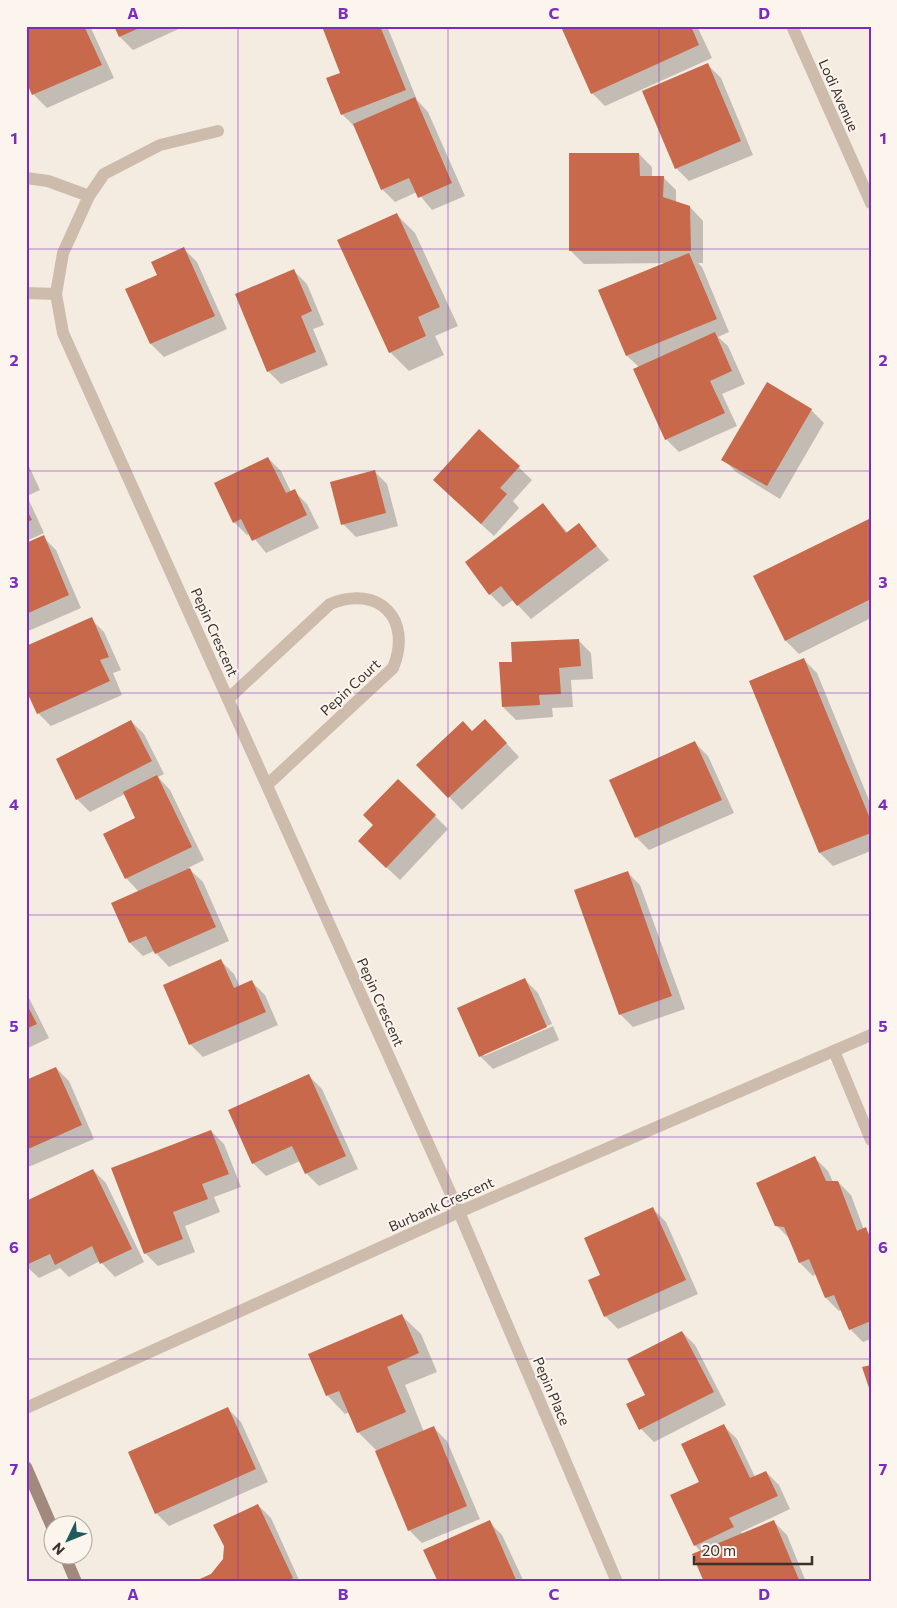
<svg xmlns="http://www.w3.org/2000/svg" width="897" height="1608" font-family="Commissioner,sans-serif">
<rect width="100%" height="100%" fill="#f4ebe1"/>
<g fill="#0003">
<path d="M26,26H90L114,78L47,108L34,95L26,78Z"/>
<path d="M115,26H185L133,50L120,37Z"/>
<path d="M332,26H387L417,100L428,112L465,196L432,210L417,192L395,202L382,189L355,127L342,114L328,79L342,73Z"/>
<path d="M565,26H697L712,58L605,106L592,93Z"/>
<path d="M708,65L721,78L753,155L689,181L676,168Z"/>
<path d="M639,154L652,167V177H663L676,190V202L690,207L703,221V263H698L702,267L729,332L718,337L728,346L745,384L722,394L737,426L679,452L666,439L639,367L627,356L666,263L584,264L571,251Z"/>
<path d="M396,214L415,233L458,326L435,336L444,355L409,371L390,352Z"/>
<path d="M184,249L197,262L227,329L164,357L151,344L127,290L159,275Z"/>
<path d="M294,271L307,284L324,325L313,329L328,365L281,384L268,371Z"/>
<path d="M811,410L824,423L780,499L736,472L723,459Z"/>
<path d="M479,430L532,480L513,501L519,508L494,536L447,493Z"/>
<path d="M268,458L281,471L291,492L294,491L307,504L319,528L266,553L250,533L247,535L234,522Z"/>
<path d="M26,460L40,490L27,496L44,533L26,541Z"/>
<path d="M374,471L387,484L398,526L356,537L343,524Z"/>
<path d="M543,505L568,533L579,525L609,560L531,619L513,600L503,607L490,594L467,562Z"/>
<path d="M871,519V618L799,654L786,641L755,576Z"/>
<path d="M43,537L56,550L81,608L26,632V544Z"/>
<path d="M91,619L104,632L121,670L113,673L122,695L51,726L38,713Z"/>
<path d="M578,640L591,653L593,679L571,680L573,707L552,708L553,717L516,720L503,707L514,663Z"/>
<path d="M804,660L817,673L871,805V851L833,866L820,853L750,681Z"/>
<path d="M131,721L144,734L164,774L158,777L170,790L204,860L188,868L203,882L229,941L169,967L154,951L143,956L130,943L113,903L139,892L127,879L105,834L137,818L125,794L90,812L77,799Z"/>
<path d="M498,734L519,757L462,810L418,765Z"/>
<path d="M695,743L708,756L734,813L649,850L636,837L611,780Z"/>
<path d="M435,816L448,829L400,880L372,854Z"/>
<path d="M627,872L640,885L685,1009L633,1027L620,1014Z"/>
<path d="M221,961L234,974L240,987L252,982L265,995L278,1025L203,1057L190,1044Z"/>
<path d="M525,980L538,993L552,1024L484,1053V1056L553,1026L559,1040L493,1069L480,1056Z"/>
<path d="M26,992L49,1038L26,1049Z"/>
<path d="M56,1068L69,1081L94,1139L26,1168V1081Z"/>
<path d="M309,1076L322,1089L358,1169L319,1186L306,1173L300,1161L266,1176L253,1163Z"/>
<path d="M211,1131L224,1144L241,1187L214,1197L220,1212L185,1226L195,1252L158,1266L145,1253Z"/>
<path d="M815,1158L828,1171L833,1182H838L851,1195L864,1230L871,1234V1339L863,1342L850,1329L841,1310L839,1311L826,1298L816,1274L813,1276L800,1263L789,1238L776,1225Z"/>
<path d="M93,1170L106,1183L144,1262L115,1277L100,1261L69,1277L60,1268L39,1278L26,1266V1202Z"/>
<path d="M653,1209L666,1222L698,1294L618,1329L605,1316L602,1276Z"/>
<path d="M402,1316L421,1334L437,1372L405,1385L424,1432L434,1428L447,1441L480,1519L422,1543L409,1530L377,1451L358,1432L350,1412L345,1414L327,1395Z"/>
<path d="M682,1332L695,1345L726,1405L654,1442L641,1429Z"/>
<path d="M228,1409L241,1422L268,1482L169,1526L156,1513Z"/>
<path d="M724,1426L737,1439L755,1477L766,1472L779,1485L790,1509L741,1532L743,1535L774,1522L787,1535L806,1582H705L701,1552L695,1545L700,1482Z"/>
<path d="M258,1505L271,1518L300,1582H196L211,1575L224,1559Z"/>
<path d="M489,1522L502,1535L524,1582H439Z"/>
</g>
<g fill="#c8694b">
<path d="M26,26H84L102,65L32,95L26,81Z"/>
<path d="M114,26H144L119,37Z"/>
<path d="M329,26H380L406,90L341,115L326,78L340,73L323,29Z"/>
<path d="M568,26H691L699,45L591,94L562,29Z"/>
<path d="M708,63L741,141L675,169L642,91Z"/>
<path d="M415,97L452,183L418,198L409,178L381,190L353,124Z"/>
<path d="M569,153H639L640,176H664L663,197L690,206L691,251H569Z"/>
<path d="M397,213L440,307L418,317L426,336L389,353L337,240Z"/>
<path d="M184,247L215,316L150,344L125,289L157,275L151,262Z"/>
<path d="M689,253L717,319L626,356L598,290Z"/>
<path d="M294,269L312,311L301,316L316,352L267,372L235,294Z"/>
<path d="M715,332L732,371L710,381L725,413L665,440L633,369Z"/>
<path d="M767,382L812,409L767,486L721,460Z"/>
<path d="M479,429L520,466L500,488L507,494L481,524L433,480Z"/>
<path d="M268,457L286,493L295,489L307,515L252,541L241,519L233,523L214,483Z"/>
<path d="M375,470L386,513L341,525L330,482Z"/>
<path d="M543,503L566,533L579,523L597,546L517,606L501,586L489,595L465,562Z"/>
<path d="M26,508L32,520L26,522Z"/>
<path d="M871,518V599L785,641L753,576Z"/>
<path d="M44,535L69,595L26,614V543Z"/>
<path d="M92,617L109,657L100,660L110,681L37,714L26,690V646Z"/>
<path d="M579,639L581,666L559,668L561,694L539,695L540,705L502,707L499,662H512L511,642Z"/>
<path d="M804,658L871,821V833L819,853L749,681Z"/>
<path d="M485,719L507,743L448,798L416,765L463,721L472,731Z"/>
<path d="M131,720L152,761L76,800L56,759Z"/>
<path d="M695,741L722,800L635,838L609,780Z"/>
<path d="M157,775L192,847L125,879L103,834L135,818L123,792Z"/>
<path d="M398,779L436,815L386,868L358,841L373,825L363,815Z"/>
<path d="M190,868L216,927L155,954L146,936L129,943L111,903Z"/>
<path d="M628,871L672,996L619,1015L574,890Z"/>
<path d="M221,959L234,988L252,980L266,1012L189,1045L163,985Z"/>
<path d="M525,978L547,1027L479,1057L457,1008Z"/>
<path d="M26,1003L37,1024L26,1029Z"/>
<path d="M56,1067L82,1125L26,1150V1080Z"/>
<path d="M309,1074L346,1156L305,1174L292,1146L252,1164L228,1110Z"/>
<path d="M211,1130L229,1174L202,1184L208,1199L173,1212L183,1239L144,1254L111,1168Z"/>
<path d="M815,1156L826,1181H838L857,1231L866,1227L871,1241V1321L849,1330L834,1295L825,1298L809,1259L799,1263L784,1227L775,1226L756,1183Z"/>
<path d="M93,1169L132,1249L100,1264L92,1246L55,1265L50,1254L26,1265V1201Z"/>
<path d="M653,1207L686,1280L604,1317L588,1280L600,1275L584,1238Z"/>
<path d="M402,1314L419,1353L387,1367L406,1412L357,1433L339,1391L326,1396L308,1354Z"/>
<path d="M682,1331L714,1392L639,1430L626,1404L645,1395L627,1359Z"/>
<path d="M871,1365V1391H870L862,1367Z"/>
<path d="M228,1407L256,1469L155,1514L128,1452Z"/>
<path d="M724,1424L750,1478L766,1471L778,1496L729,1518L734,1527L694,1546L670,1495L699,1482L681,1444Z"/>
<path d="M434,1426L467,1506L408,1531L375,1451Z"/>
<path d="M258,1504L293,1578L285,1582H193L211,1574L223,1559L224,1546L213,1525Z"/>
<path d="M490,1520L517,1582H438L423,1550Z"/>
<path d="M774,1520L800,1582H750L749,1580L744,1582H704L692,1554Z"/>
</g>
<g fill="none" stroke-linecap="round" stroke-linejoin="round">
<g stroke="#cdbbac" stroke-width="12">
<path d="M26,178L48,181L89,196"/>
<path d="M26,293L56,294"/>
<path d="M834,1051L871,1140"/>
</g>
<g stroke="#cdbbac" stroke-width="12">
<path d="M792,26L871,203"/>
<path d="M218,131L160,145L104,174L89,196L63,253L56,294L63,333L459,1212L617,1582"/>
<path d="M228,699L330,604C379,584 413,619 393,668L267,785"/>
<path d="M26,1408L459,1212L871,1035"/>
</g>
<g stroke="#a18a7d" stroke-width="12">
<path d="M26,1467L52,1527"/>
<path d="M65,1556L76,1582"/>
</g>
</g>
<path fill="none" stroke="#7b2cbf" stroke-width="1" stroke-opacity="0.55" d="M238,26V1582M448,26V1582M659,26V1582M26,249H871M26,471H871M26,693H871M26,915H871M26,1137H871M26,1359H871"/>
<g text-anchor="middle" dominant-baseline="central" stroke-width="4" stroke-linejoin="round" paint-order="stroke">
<g font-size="14" fill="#3b302b" stroke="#fbf5ee">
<text transform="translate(839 95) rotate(66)">Lodi Avenue</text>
<text transform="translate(215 632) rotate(66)">Pepin Crescent</text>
<text transform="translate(350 687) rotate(-43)">Pepin Court</text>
<text transform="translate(381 1002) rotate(66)">Pepin Crescent</text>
<text transform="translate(441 1204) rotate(-24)">Burbank Crescent</text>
<text transform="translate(552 1391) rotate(67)">Pepin Place</text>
</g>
</g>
<rect width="897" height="1608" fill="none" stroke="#fbf5ee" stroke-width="55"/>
<g transform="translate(68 1540) rotate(227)"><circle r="24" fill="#fbf5ee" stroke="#aea6a0"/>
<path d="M0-4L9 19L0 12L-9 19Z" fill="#1f5a5e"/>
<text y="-8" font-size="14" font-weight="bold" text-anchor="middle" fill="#3b302b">N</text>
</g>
<path d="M694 1556v8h118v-8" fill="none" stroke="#3b302b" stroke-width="2.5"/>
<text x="702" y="1556" font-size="15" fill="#3b302b" stroke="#fbf5ee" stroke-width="4" paint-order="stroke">20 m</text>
<rect x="28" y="28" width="842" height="1552" fill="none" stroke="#7b2cbf" stroke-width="2"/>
<g font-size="16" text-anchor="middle" font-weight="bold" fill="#7b2cbf">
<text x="133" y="19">A</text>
<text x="343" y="19">B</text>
<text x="554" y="19">C</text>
<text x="764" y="19">D</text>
<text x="14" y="144">1</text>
<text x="883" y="144">1</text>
<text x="14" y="366">2</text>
<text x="883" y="366">2</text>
<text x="14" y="588">3</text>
<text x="883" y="588">3</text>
<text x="14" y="810">4</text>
<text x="883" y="810">4</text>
<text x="14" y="1032">5</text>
<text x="883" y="1032">5</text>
<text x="14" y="1253">6</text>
<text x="883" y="1253">6</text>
<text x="14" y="1475">7</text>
<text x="883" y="1475">7</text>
<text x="133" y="1600">A</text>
<text x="343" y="1600">B</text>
<text x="554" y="1600">C</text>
<text x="764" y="1600">D</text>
</g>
</svg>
